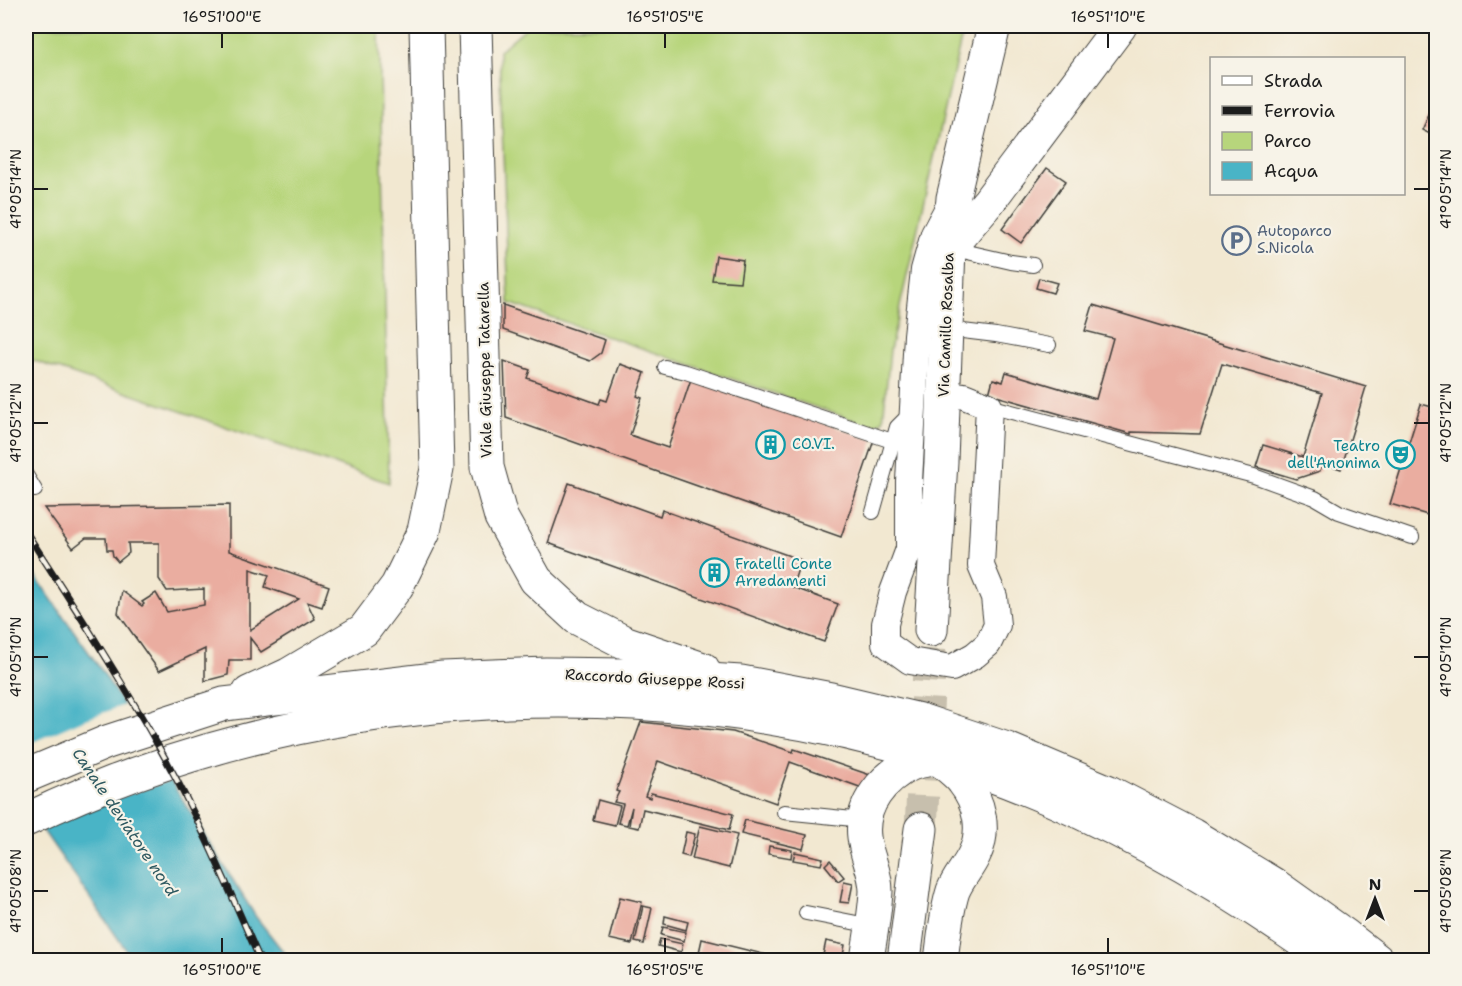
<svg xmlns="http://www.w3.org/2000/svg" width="1462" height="986" font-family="'Shantell Sans',sans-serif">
<rect width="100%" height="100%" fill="#f7f3e8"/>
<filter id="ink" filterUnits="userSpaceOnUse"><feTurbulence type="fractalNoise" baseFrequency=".0167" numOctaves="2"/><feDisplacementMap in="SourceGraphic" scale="12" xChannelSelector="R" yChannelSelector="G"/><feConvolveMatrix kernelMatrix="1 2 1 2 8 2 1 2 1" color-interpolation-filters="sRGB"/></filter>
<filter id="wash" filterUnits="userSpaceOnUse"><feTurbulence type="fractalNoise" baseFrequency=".008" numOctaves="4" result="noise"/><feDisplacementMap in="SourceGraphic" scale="24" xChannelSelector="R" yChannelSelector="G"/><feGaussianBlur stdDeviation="1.35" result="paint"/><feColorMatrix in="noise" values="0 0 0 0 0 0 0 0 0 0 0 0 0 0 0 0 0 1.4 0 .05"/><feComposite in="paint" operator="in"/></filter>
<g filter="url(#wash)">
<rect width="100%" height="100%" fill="#f2e8d1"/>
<g fill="#b7d57c" stroke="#6a784c" stroke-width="1.5">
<path d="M26,26H379L389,483L26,358Z"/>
<path d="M528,26H964L890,350L883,421L871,426L509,303L499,51Z"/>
</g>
<path fill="#49b4c6" stroke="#326871" stroke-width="1.5" d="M26,563L104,674L256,917L290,960H133L26,806Z"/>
<path fill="#f2e8d1" d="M127,704L174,779L101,803L26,811V745L81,721Z"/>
<g id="blocks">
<g fill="#eaada0" fill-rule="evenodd">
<path d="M1436,100V137L1422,130Z"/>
<path d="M1047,168L1066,181L1021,243L1002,229Z"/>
<path d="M716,256L743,260L740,282L712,280Z"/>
<path d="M1039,278L1057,283L1053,293L1036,288Z"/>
<path d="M503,305L605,340L601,353L590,361L503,330Z"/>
<path d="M1093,305L1366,387L1341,469L1323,463L1320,471L1296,479L1256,467L1263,445L1303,457L1322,393L1222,364L1200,434L1131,432V434L989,394L993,379L1003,382L1006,372L1096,399L1113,338L1085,331Z"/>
<path d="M504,361L530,370L527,378L599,404L601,399L607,401L620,364L645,373L637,396L642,398L630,435L668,448L691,379L874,440L841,537L506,418Z"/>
<path d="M1421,404L1436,408V498L1431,516L1390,504Z"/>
<path d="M569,483L660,516L662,510L801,560L792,587L838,604L824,642L548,543Z"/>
<path d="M229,505V551L329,586L322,607L307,602L315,619L261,652L250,638V660H229L228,675L205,681V649L159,671L118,613L122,591L142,606L144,604L142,602L156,593L167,612L204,605V589L167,591L159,579V543H128L129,553L118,562L113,556L112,550H107L106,538H86L73,548L44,508ZM250,569L269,575L265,587L299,599L250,630Z"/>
<path d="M641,722L733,732L793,752L794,749L873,776L868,790L790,762L776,803L658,761L645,796L650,798L651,793L733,814L729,830L643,809L639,828L629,826L632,807L627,825L618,823L623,804L614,802L619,792L616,791Z"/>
<path d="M598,800L620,806L615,825L593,820Z"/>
<path d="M745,820L807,835L803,849L741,834Z"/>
<path d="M700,826L737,835L729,868L692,859Z"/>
<path d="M686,832L695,834L689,857L681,855Z"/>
<path d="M769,846L792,850L791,858L768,854Z"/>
<path d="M795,852L823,858L821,865L793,860Z"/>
<path d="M830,860L844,877L838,881L825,865Z"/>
<path d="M844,881L853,883L849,903L840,902Z"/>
<path d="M620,897L642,902L632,944L609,939Z"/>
<path d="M643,906L652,908L644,944L635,942Z"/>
<path d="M665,916L688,922L686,930L664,924Z"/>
<path d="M663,927L686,932L684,941L661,935Z"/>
<path d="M660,939L683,944L681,952L658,946Z"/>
<path d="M702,939L787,960H714L698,957Z"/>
<path d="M826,941L845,945L842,960H822Z"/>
</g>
</g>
</g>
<g filter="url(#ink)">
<use href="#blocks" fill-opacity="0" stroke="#3c3b37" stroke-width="1.5"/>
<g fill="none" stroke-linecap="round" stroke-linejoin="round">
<path stroke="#c7bfad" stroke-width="33" stroke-dasharray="33 16" stroke-linecap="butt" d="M921,829L931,630"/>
<defs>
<g id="lane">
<path d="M950,248L1011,262L1033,265"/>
<path d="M946,329L996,335L1049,345"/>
<path d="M665,367L686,372L892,441"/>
<path d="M989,406L1254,476L1315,498L1339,512L1412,537"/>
<path d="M26,475L35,490"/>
<path d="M873,512L897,427L911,413"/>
<path d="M784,812L863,820"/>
<path d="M806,913L872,926"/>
</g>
<path id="street" d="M944,393L964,396L989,406L981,566L994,597L997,625L988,644L975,655L952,668L910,661L885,643V624L893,592L909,549V481L917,335L924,270L934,234L949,206"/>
<g id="secondary">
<path d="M475,26L487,467L501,517L536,580L577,618L624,642L703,669"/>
<path d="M931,630L941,461L949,248L953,198L994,26"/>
<path d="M249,693L288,675L364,630L397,586L424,531L437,469L426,26"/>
<path d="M26,776L107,742L224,704L443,678L546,674L628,675L741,682L831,699L920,720L1007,749L1109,792L1192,835L1273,884L1346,936L1377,960"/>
<path d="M26,820C306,685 640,666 937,757C1078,800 1209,874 1328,960"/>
<path d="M867,960C870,938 875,914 876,891C876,872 866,856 864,837C860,805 883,777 911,764C919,761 930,760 938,757"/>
<path d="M904,960L921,829"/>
<path d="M941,960C944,938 946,913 953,891C958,878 968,868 974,855C986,831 980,802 963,781C958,774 949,768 943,762"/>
</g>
<path id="highway" d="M949,248L989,201L1120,26"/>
</defs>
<use href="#lane" stroke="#3c3b37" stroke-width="16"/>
<use href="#street" stroke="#3c3b37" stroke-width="28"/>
<use href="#secondary" stroke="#3c3b37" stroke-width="35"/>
<use href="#highway" stroke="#3c3b37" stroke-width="35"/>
<use href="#lane" stroke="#fff" stroke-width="14"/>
<use href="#street" stroke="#fff" stroke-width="26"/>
<use href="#secondary" stroke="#fff" stroke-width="33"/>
<use href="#highway" stroke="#fff" stroke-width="33"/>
<defs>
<path id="rail" d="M26,532C74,606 122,680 165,758C201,823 230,892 260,960"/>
</defs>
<use href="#rail" stroke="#1c1c1c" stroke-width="7"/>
<use href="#rail" stroke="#f7f3e8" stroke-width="4.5" stroke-dasharray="14" stroke-linecap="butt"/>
</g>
</g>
<path fill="none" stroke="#1c1c1c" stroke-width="2" d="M222,33V48M665,33V48M1108,33V48M33,189H48M1414,189H1429M33,423H48M1414,423H1429M33,657H48M1414,657H1429M33,891H48M1414,891H1429M222,938V953M665,938V953M1108,938V953"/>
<defs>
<symbol id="parking-ring" viewBox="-11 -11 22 22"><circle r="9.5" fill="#f7f3e8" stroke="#5c6f8a" stroke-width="1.5"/><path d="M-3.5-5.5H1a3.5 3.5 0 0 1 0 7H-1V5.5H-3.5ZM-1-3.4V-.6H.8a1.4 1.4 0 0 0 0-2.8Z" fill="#5c6f8a"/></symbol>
<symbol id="building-ring" viewBox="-11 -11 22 22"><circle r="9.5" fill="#f7f3e8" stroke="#0f9aa8" stroke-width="1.5"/><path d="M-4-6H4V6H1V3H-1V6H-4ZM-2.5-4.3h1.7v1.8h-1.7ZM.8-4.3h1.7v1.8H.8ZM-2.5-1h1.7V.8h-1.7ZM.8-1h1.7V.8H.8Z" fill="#0f9aa8"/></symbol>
<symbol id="theatre-ring" viewBox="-11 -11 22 22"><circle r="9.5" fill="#f7f3e8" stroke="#0f9aa8" stroke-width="1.5"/><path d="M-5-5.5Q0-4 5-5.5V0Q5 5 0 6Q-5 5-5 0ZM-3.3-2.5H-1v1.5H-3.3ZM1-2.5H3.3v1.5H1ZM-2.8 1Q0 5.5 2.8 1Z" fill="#0f9aa8"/></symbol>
</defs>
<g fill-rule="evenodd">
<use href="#parking-ring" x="1220" y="224" width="33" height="33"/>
<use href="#building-ring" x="754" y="428" width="33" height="33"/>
<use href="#theatre-ring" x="1384" y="438" width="33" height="33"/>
<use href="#building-ring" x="698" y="556" width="33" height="33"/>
</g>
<g text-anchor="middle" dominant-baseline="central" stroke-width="4.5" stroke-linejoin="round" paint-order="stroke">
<g font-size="15" fill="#4e5e75" stroke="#f7f3e8" text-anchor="start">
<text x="1257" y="231">Autoparco<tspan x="1257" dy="17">S.Nicola</tspan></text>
</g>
<g font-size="15" fill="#1c1c1c" stroke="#f7f3e8">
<text transform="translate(946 325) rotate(-88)">Via Camillo Rosalba</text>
<text transform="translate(485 370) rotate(-91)">Viale Giuseppe Tatarella</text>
<text transform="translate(655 679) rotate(3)">Raccordo Giuseppe Rossi</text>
</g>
<g font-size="15" fill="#0d838f" stroke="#f7f3e8" text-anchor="start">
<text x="792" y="444">CO.VI.</text>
<text x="1380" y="446" text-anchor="end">Teatro<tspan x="1380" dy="17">dell'Anonima</tspan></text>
<text x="735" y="564">Fratelli Conte<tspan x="735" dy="17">Arredamenti</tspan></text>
</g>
<g font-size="16" font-style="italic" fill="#2e5960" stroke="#f7f3e8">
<text transform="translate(125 822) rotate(56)">Canale deviatore nord</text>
</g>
</g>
<rect width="1462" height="986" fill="none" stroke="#f7f3e8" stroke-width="66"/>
<rect x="1210" y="57" width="195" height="138" fill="#f7f3e8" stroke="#9f9d96" stroke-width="1.5"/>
<rect x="1222" y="76" width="30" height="9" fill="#ffffff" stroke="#9f9d96" stroke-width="1.5"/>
<text x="1264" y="87" font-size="18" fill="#1c1c1c">Strada</text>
<rect x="1222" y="106" width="30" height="9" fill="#1c1c1c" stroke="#9f9d96" stroke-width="1.5"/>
<text x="1264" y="117" font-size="18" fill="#1c1c1c">Ferrovia</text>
<rect x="1222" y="132" width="30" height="18" fill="#b7d57c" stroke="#9f9d96" stroke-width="1.5"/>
<text x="1264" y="147" font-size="18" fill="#1c1c1c">Parco</text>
<rect x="1222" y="162" width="30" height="18" fill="#49b4c6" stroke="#9f9d96" stroke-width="1.5"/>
<text x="1264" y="177" font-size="18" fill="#1c1c1c">Acqua</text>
<g transform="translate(1375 899)" stroke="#f7f3e8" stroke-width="4.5" paint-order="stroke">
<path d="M0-4.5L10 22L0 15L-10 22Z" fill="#1c1c1c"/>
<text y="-9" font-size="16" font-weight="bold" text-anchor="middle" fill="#1c1c1c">N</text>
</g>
<rect x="33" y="33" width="1396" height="920" fill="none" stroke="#1c1c1c" stroke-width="2"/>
<g font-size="15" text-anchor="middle" fill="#1c1c1c">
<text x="222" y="22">16°51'00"E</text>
<text x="665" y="22">16°51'05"E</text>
<text x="1108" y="22">16°51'10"E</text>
<text transform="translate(16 189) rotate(-90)" y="5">41°05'14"N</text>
<text transform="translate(1446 189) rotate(-90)" y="5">41°05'14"N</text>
<text transform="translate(16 423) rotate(-90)" y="5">41°05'12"N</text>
<text transform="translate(1446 423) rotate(-90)" y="5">41°05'12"N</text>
<text transform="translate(16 657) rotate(-90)" y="5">41°05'10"N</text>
<text transform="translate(1446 657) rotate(-90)" y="5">41°05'10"N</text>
<text transform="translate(16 891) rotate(-90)" y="5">41°05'08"N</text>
<text transform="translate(1446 891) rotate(-90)" y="5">41°05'08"N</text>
<text x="222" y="975">16°51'00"E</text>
<text x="665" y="975">16°51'05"E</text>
<text x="1108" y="975">16°51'10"E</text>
</g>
</svg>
